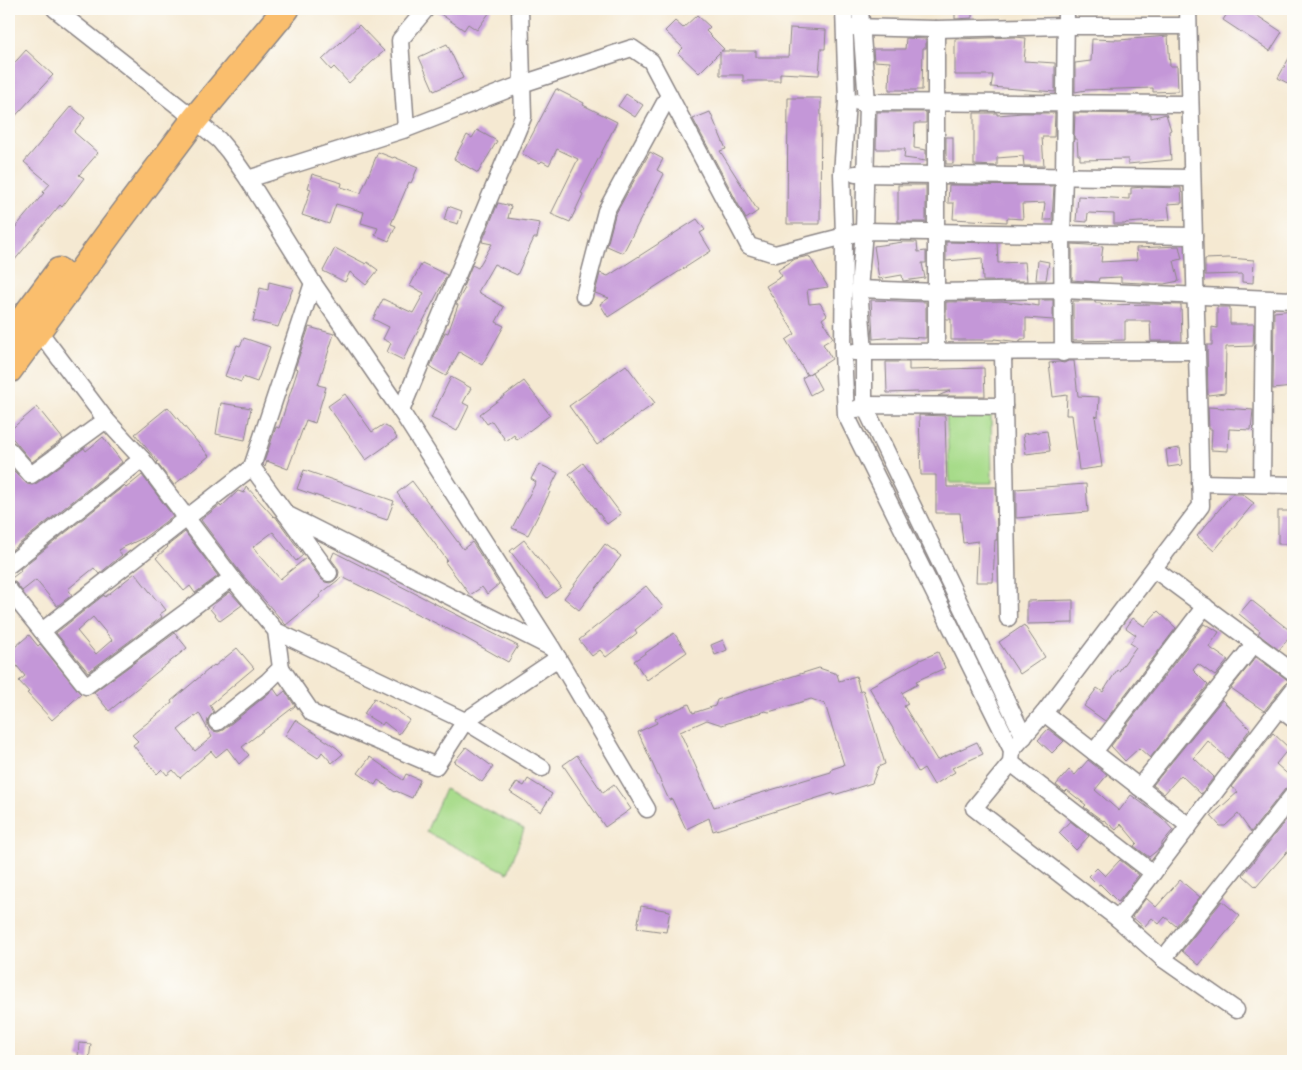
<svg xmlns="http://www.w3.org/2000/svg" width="1302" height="1070" font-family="'Sorts Mill Goudy',serif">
<rect width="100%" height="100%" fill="#fdfcf7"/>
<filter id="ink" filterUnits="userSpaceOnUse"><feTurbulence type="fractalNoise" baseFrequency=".02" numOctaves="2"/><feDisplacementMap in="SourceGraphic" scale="10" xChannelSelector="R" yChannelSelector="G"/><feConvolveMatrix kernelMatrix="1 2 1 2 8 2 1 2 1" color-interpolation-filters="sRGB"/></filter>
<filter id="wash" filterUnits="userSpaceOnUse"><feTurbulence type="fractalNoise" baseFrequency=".0096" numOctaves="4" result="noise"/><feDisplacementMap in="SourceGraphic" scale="20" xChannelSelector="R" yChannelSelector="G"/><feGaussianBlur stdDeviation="1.12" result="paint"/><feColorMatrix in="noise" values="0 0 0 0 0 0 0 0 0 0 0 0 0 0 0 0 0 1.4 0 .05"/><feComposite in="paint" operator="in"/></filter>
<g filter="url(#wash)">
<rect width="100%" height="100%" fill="#f5e9d2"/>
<g fill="#a7db8a" stroke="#647e62">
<path d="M946,411L991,412L992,483H950Z"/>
<path d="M445,789L524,829L508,873L426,832Z"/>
</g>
<g id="blocks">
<g fill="#c497d8" fill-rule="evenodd">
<path d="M436,9H492L477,30L468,24L464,30L436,11Z"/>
<path d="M955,9H972V18L955,19Z"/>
<path d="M1230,9H1247L1282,32L1270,51L1223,20Z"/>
<path d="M697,15L710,27L706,31L724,49L721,51H756V57H788L790,28L826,30L825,49H821L819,75L780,73V81H743V75H720V52L699,73L678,53L683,48L665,31L675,21L683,28Z"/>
<path d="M359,25L384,51L349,83L334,67L331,70L322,60Z"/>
<path d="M1168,36L1170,66H1177L1178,91L1153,92V88L1086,90L1075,92V63L1091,61L1092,39L1119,40Z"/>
<path d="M1015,37L1026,38L1024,61L1055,63V92L991,87L993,75H955V39Z"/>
<path d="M906,38L926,39V48H923L922,90H889L890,62L874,61L873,49H905Z"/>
<path d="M447,44L463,78L434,91L419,57Z"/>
<path d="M26,50L53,75L9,123V69Z"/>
<path d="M1293,51V86L1278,78Z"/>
<path d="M556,89L584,103L583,105L617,122L581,193L583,194L570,222L551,214L578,159L557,149L549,165L542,161L540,163L522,154Z"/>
<path d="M626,94L643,105L635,117L618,106Z"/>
<path d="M788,98H821L820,224H787Z"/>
<path d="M71,106L85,118L74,132L98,153L79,175L84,178L62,207L60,205L9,267V235L44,193L43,192L50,184L24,162Z"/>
<path d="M710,112L726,149L720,151L758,211L746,219L693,119Z"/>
<path d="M877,112H926V123H915L914,148L926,150V161L904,158L905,149H876Z"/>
<path d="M974,113H997V115L1023,113H1055L1054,137H1042L1044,166H1024L1023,156L997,158V166L974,165Z"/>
<path d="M1075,113L1151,114V118L1166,114L1171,130L1169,131L1171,160L1128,164V159L1080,160V155H1078L1077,139H1074Z"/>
<path d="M477,130L497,141L478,173L454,159L467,135L472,138Z"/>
<rect x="946" y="137" width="7" height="27"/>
<path d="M378,152L393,158L394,157L418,167L411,183L409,182L391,224L396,226L389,241L375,235L378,228L361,223L364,212L336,204L329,224L302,215L311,189L308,188L312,174L342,183L341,187L361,193Z"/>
<path d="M650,152L663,159L657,170L664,174L623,253L607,246L615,215Z"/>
<rect x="898" y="185" width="28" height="37"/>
<path d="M949,185L1054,186L1052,220H1043L1045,203L1022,204L1023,219L1007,218V222L953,219L954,203H948Z"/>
<path d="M1145,187L1181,188L1182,203L1168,204L1170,220L1126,223L1125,224H1114V214L1088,213L1087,222L1076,221L1078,196L1129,199V194H1131V188Z"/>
<path d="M498,203L511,206L508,218L540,223L537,238H534L517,275L494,264L478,292L504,307L496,322L504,326L482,365L459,352L446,376L430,367L445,332L448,333L458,305L456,304L465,288L463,287L472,265L478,268L492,244L482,242Z"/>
<path d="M448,206L462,211L458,224L444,220Z"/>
<path d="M697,219L705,230L700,233L711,251L608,317L600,304L609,298L595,293L600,273L608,276Z"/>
<path d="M903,242H917L918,252L926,251V263H922L925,278L903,281L902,275L879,279L874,246Z"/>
<path d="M946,242L997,243L998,263L1025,262L1027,281H983L982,258L946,261Z"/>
<path d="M1072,244L1103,246L1101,262L1137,260L1136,248L1179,246L1182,259L1174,261L1179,281L1164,284L1121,282V277L1099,278L1098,282L1072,280Z"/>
<path d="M335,248L366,264L367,262L378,270L366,285L350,272L345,282L323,271Z"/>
<path d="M809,256L828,287L807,290L809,304L820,303L827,315L822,319L833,338L823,344L832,359L807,375L786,340L795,334L766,286L782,276L778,270L795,259Z"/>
<path d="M1229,258L1254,260L1253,283L1242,282V274L1205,275V259Z"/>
<path d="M1038,260L1049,262L1046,280H1036Z"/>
<path d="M422,263L447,275L403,360L387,352L391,343L383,339L389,327L373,319L383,299L413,313L424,293L410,286Z"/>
<path d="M269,282L293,288L278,327L253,321L260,288L268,290Z"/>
<path d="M871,300L926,302V338L898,337L873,339Z"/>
<path d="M1039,300H1053V320L1026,318V339H1021L1020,342L994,339V340H951V319H946V302L1002,301L1039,306Z"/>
<path d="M1073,301H1095V303H1101V305L1152,304L1181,305L1182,341H1151L1150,321H1125V340L1073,341Z"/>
<path d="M1217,307H1230V324H1254L1253,346L1226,347L1225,393L1208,395L1207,345H1212V327L1217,328Z"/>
<path d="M1293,310V387L1273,389L1274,312Z"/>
<path d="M309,327L334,334L318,385L326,387L315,423L306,420L288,469L267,461L265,467L263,465L276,427L279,428L298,369L295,368Z"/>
<path d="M244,338L270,347L257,382L243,377L241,382L225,376L237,345L240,346Z"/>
<path d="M1068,361H1074L1078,396L1099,397L1098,417L1095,416L1102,467L1079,470L1072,415H1066L1067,395L1053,397L1049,363L1059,362L1064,363Z"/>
<path d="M886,362H909V370L984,368L985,396H938L950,391L887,393Z"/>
<path d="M626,365L655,403L597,445L569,406Z"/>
<path d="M812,372L821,389L810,395L802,378Z"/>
<path d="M451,377L471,388L463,403L469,406L457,431L431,418Z"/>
<path d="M524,381L550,415L517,440L514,435L506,441L492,421L487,424L480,414Z"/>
<path d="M345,394L372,432L383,425L391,429L397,438L366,460L328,406Z"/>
<path d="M221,403L251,408L245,440L216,434Z"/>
<path d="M37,407L63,439L32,462L9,434V431Z"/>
<path d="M168,407L209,456L174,485L157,463L158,462L135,434Z"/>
<path d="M1208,407L1253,410L1251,430L1229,429L1228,451L1211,450L1212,429H1209Z"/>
<path d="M919,415L945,416L947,487H996L997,540H995L993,582H976L978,541L963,543L960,513H936V475H921Z"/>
<path d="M1047,431L1050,451L1026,454L1023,434Z"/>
<path d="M103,437L122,462L9,552V477L15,472L27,484L32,485L37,483L84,448L86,451Z"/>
<path d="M1180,448L1182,465L1168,467L1166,450Z"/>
<path d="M583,463L621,514L607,524L569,474Z"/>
<path d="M539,464L558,473L549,491L550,492L528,535L512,528L536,482L531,479Z"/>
<path d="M304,470L394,501L387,520L297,489Z"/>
<path d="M142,475L173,516L145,537L118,550L122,555L99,574L94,568L68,589L72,595L57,606L36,580L22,591L16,583L13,581L9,580L21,571L20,569L124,486L126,488Z"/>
<path d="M412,481L463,549L472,542L476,548L499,584L487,594L482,587L470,595L445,562L447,560L397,493Z"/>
<path d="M1086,484L1088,512L1016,518V489Z"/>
<path d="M246,486L274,517L275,516L303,555L296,561L273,532L253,547L280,579L306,558L321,579L325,582L330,583L334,581L338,577L339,572L337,567L331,559L334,552L518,646L508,662L462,636L342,577L319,595L320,597L286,625L285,624L240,572L201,520L220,505L221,507L238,491L244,493Z"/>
<path d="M1232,494H1242L1254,503L1214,551L1197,536Z"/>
<rect x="1278" y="511" width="15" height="33"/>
<path d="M185,532L218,576L195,593L190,586L184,591L156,558L168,547L167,546Z"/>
<path d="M524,540L561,587L547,598L510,551Z"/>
<path d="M605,544L621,556L579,610L564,598Z"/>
<path d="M135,573L158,602L159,601L166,610L160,614L162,617L88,672L56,633L104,595L105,597ZM93,617L112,640L96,654L77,631Z"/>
<path d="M646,586L663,607L635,630L637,633L606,657L600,650L592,656L579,640Z"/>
<path d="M230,592L242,605L220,621L210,609L215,605L214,604Z"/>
<path d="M1073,600V623L1027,624V601Z"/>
<path d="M1251,600L1293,633L1279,650L1258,634L1260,631L1239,614Z"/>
<path d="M1158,611L1176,628L1105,721L1084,706L1097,688L1103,692L1117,670L1119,671L1136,647L1130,643L1136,635L1126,628L1133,618L1144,626Z"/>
<path d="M1204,624L1207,626L1208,625L1219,632L1209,647L1228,660L1215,676L1198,664L1193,670L1208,685L1150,758L1139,748L1125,761L1111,746Z"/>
<path d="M1024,625L1045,657L1020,674L999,642Z"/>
<path d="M175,633L187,648L109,711L94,692Z"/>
<path d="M674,633L687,652L647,680L634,661Z"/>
<path d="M29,635L38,646L40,644L81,694L52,720L27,693L29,692L19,681L25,676L9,656V652Z"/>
<path d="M723,640L727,650L715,655L711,645Z"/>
<path d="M237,648L254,668L210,705L214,712L208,719L207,724L210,729L213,731L218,732L223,730L274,689L279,696L285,691L295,706L242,747L249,755L239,764L227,748L216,757L211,751L180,778L173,770L167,775L162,769L157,774L133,745L138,741L132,735L172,703L171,701L214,665L215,666ZM199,713L212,737L195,751L178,730Z"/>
<path d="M938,652L945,668L916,681L918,684L902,693L908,704L904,706L937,760L977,742L983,754L952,768L955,772L934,785L924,768L918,772L869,687L920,660Z"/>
<path d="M1256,657L1289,681L1285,684L1264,711L1231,688Z"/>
<path d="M819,668L837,674L839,681L856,676L860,692L863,690L885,764L878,767L872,783L834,795L833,793L713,831L709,818L686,829L672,799L669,800L638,732L657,723L655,719L689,704L693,713L715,706L717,700ZM811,699L825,704L844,765L832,769L831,772L714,807L680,732L707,720L722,725L765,711L769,712Z"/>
<path d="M374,698L395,710V709L409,720L399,734L384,722L382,725L364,714Z"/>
<path d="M1222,700L1250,729L1228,759L1208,741L1194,758L1214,777L1201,794L1181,775L1164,794L1153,785Z"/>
<path d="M295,720L337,748L343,754L332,763L322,752L318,758L285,736Z"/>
<path d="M1048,729L1064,741L1052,753L1038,740Z"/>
<path d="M1273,733L1289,748L1276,764L1293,779V781L1285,789L1251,832L1238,814L1225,826H1220L1211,816L1238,792L1231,787Z"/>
<path d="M466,747L493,767L482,782L454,762Z"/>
<path d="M577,755L603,793L614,785L631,809L605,827L563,765Z"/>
<path d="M370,757L403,780L406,774L420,780L412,798L396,791L395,792L378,780L375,785L358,773Z"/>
<path d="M1088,760L1107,775L1095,790L1119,811L1131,795L1161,817L1173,830L1162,843V844L1159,849L1149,857L1134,846L1137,843L1121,824L1116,830L1104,820L1103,821L1084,807L1086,805L1067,790L1065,792L1056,785L1069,770L1075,775Z"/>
<path d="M528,779L552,794L541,812L510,792L517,782L524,786Z"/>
<path d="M1293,811V845L1256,887L1243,875Z"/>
<path d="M1070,821L1089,836L1076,850L1059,833Z"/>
<path d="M1120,860L1139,875L1130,885L1131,886L1118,902L1100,884L1098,885L1089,876L1097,868L1105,876Z"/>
<path d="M1180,880L1200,897L1176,926L1165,917L1159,924L1152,918L1144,927L1132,917L1146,898L1156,907Z"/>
<path d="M1222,901L1240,916L1199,965L1182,951Z"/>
<path d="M641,906L670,911L666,932L637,928Z"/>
<path d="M79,1043L91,1044L89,1060L78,1058Z"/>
</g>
</g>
</g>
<g filter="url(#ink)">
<use href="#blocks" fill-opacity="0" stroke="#8c8686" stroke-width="1"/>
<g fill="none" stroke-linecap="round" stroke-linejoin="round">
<defs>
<g id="street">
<path d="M55,9L182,109L219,140L229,152L248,179L313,283L401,411L552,648L647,809"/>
<path d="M844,9L847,102L842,174L844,236L843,352L846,415L1012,750"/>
<path d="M860,9L867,102L864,231L859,289L864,352V405L1024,737"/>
<path d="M1188,9L1201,506L1044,713L1012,750L1011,763L974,808L1118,919L1163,959L1236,1010"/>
<path d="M851,27L936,29L1066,26H1188"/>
<path d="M858,102L1190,104"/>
<path d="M406,129L400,40L426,9"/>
<path d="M855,174L1192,178"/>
<path d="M248,179L406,129L522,84L632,48L651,61L749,246L775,254L864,231L1194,236"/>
<path d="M859,289L936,292L1063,290L1293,300"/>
<path d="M584,296L606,211L669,95"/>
<path d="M38,330L106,420L142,459L232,578L276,631L281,668L268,681L217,722"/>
<path d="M854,352L1197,351"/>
<path d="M936,352V29"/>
<path d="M1003,353L1008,618"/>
<path d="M1063,353L1062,234L1064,177L1066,9"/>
<path d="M857,409L864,405L1004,406"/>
<path d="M401,411L523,117L520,9"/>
<path d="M9,450L31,475L106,420"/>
<path d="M252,467L329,573"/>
<path d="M1200,483L1293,485"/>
<path d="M1262,484L1264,299"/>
<path d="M286,514L550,647"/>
<path d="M9,565L142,459"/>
<path d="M1154,569L1293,672"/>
<path d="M9,590L86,686L232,578"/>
<path d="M42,631L252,467L313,283"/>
<path d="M276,631L465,721L542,768"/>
<path d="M281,668L312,713L436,766L465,721L558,658"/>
<path d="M1279,708L1293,719"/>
<path d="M1044,713L1189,826"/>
<path d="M1094,752L1205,606"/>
<path d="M1011,763L1153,873"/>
<path d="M1139,787L1255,643"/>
<path d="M1118,919L1293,690"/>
<path d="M1163,959L1293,795"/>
</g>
<g id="primary">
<path d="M9,338L59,271"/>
<path d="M9,370L111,231L195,119L286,9"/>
</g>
</defs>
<use href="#street" stroke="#8c8686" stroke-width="19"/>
<use href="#primary" stroke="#8c8686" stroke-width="29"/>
<use href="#street" stroke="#fff" stroke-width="16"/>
<use href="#primary" stroke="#fabe6d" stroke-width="26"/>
</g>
</g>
<rect width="1302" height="1070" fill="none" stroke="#fdfcf7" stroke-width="30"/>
</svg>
